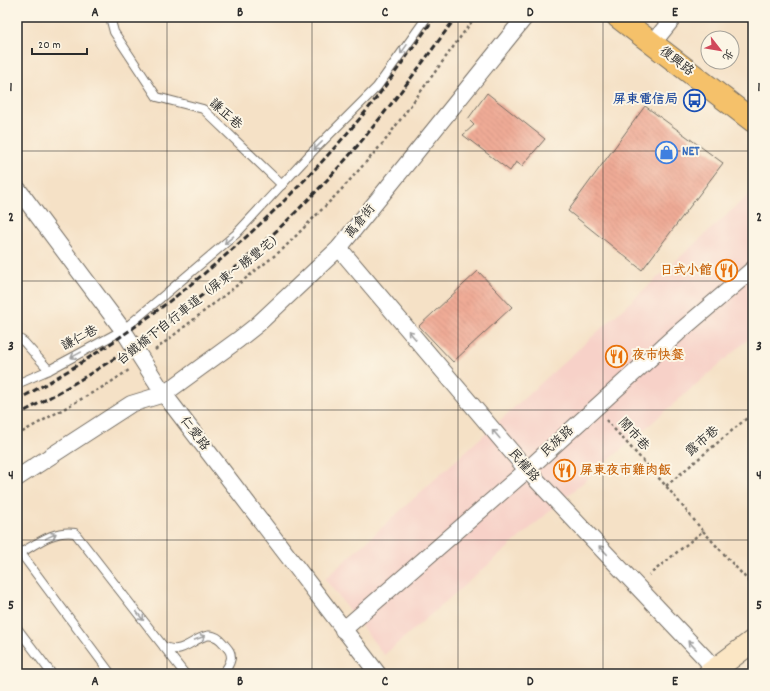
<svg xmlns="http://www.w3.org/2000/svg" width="770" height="691" font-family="Dekko,'LXGW WenKai TC',sans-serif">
<defs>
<pattern id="building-back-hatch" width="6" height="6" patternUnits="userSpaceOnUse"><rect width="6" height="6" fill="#efab96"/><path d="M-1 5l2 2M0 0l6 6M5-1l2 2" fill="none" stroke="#cd9381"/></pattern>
</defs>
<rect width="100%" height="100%" fill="#fcf5e5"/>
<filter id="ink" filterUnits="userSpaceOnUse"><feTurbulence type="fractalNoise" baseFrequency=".025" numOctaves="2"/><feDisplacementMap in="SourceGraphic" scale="8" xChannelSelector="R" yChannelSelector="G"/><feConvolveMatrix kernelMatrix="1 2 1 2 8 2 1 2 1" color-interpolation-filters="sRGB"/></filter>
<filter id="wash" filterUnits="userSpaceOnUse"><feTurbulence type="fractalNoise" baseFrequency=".012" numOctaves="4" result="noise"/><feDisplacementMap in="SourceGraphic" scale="16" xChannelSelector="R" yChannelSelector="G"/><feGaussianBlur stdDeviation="0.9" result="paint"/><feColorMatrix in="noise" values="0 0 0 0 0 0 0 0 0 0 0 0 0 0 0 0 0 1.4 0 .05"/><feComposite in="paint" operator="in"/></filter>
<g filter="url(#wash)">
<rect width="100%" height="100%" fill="#f5e1c6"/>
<path fill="#f7d1c8" d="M753,191V335L384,655L325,579Z"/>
<g id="blocks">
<g fill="url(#building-back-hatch)">
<path d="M487,93L545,139L522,166L516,162L510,171L463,135L474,125L468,119Z"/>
<path d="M645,106L723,163L642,270L568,211Z"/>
<path d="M478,271L512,307L453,362L419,326Z"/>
</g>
</g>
</g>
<g filter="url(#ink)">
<use href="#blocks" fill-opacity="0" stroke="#726b61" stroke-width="1"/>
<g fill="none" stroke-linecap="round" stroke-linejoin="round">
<defs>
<g id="lane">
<path d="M110,17L114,32L157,97L203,109L282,185"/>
<path d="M17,337L24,342L49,370"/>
<path d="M17,384L49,370L123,330L236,234L313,151L377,87L427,17"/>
<path d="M17,548L111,674"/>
<path d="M17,555C35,545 54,529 75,533L185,674"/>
<path d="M17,628L52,674"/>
<path d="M164,647C168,648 173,650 177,649C193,647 208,623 224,644C228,649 231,651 231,658C230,663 226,670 222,674"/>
</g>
<g id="street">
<path d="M652,44L674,17"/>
<path d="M17,188L123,330L164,394L378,674"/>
<path d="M339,248L527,470L705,658L718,674"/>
<path d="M17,478L131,404L164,394L238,340L257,325L339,248L525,17"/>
<path d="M343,630L527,470L678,333L753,269"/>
</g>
<path id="secondary" d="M709,674L753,641"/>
<path id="primary" d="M618,17L753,121"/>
</defs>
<use href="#lane" stroke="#726b61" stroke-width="10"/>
<use href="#street" stroke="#726b61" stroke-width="18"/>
<use href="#secondary" stroke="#726b61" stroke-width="24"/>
<use href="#primary" stroke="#726b61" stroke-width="24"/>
<g stroke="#726b61" stroke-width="2.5" stroke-dasharray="3 3" stroke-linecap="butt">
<path d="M155,350L283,249L341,190L384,142L475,17"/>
<path d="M606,420L666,486L703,531L649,575"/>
<path d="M17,435L108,384L129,370"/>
<path d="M666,486L753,413"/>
<path d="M703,531L753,586"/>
</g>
<use href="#lane" stroke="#fff" stroke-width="8"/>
<use href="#street" stroke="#fff" stroke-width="16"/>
<use href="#secondary" stroke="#fbe6c4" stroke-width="22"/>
<use href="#primary" stroke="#f5c16b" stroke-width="22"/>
<g stroke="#2b2b2b" stroke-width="3" stroke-dasharray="6 3" stroke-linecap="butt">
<path d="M17,400C153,327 274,224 371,105C393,76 414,46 435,17"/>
<path d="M17,415C141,351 254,263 347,158C386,113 421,65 456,17"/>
</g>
</g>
<defs><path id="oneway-shaft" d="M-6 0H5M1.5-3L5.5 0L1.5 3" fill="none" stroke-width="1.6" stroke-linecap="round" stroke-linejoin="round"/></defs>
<g stroke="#a0a0a0">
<use href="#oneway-shaft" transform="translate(404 49) rotate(125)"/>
<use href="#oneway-shaft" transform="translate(318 146) rotate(135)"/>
<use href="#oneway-shaft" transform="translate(229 240) rotate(140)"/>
<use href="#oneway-shaft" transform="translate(412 335) rotate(-130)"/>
<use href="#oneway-shaft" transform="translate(76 355) rotate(151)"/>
<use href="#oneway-shaft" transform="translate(496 434) rotate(-130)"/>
<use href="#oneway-shaft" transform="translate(51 536) rotate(-26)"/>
<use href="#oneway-shaft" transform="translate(603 550) rotate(-134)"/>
<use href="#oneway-shaft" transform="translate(140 616) rotate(52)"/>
<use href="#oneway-shaft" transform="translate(200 638) rotate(-20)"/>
<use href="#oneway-shaft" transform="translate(692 645) rotate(-134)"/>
</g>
</g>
<path fill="none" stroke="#2b2b2b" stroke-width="1" stroke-opacity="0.55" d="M167,17V674M312,17V674M458,17V674M603,17V674M17,151H753M17,281H753M17,410H753M17,540H753"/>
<defs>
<symbol id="bus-ring" viewBox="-11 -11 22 22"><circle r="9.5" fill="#fcf5e5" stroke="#1a4fb4" stroke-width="1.5"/><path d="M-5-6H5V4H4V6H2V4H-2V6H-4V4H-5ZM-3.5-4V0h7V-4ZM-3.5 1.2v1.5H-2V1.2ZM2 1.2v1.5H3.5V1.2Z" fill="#1a4fb4"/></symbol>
<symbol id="shop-ring" viewBox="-11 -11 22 22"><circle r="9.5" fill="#fcf5e5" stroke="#3f7fe0" stroke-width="1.5"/><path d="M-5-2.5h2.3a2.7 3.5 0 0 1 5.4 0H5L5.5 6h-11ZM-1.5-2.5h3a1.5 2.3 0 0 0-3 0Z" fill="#3f7fe0"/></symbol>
<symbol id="restaurant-ring" viewBox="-11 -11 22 22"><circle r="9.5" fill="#fcf5e5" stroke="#e8710a" stroke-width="1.5"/><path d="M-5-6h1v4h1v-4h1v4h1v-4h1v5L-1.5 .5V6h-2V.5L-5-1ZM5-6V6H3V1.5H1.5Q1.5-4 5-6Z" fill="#e8710a"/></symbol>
</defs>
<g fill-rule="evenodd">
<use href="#bus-ring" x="682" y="88" width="25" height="25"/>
<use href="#shop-ring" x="654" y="140" width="25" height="25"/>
<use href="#restaurant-ring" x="714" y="258" width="25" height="25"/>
<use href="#restaurant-ring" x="604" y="344" width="25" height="25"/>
<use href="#restaurant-ring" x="552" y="458" width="25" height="25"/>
</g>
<g text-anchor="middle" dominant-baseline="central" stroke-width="4" stroke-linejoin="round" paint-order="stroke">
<g font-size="13" fill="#2b2b2b" stroke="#fcf5e5">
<text transform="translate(676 62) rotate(37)">復興路</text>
<text transform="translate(225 115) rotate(41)">謙正巷</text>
<text transform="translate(361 222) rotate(-51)">萬倉街</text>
<text transform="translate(201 299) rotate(-38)">台鐵橋下自行車道（屏東～勝豐宅）</text>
<text transform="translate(80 339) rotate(-28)">謙仁巷</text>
<text transform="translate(194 434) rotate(53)">仁愛路</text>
<text transform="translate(633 435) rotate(48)">鬧市巷</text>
<text transform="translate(558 442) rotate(-42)">民族路</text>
<text transform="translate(703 442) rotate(-40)">露市巷</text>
<text transform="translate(523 466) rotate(49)">民權路</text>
</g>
<g font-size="13" font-weight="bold" fill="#164399" stroke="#fcf5e5" text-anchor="end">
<text x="678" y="100">屏東電信局</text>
</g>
<g font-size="13" font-weight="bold" fill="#366cbe" stroke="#fcf5e5" text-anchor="start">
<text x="682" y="152">NET</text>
</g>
<g font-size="13" font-weight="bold" fill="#c56008" stroke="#fcf5e5" text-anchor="start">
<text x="712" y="271" text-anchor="end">日式小館</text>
<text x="632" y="356">夜市快餐</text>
<text x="580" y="471">屏東夜市雞肉飯</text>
</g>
</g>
<rect width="770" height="691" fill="none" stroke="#fcf5e5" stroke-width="44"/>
<g transform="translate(720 50) rotate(121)"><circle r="19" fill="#fcf5e5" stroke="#a8a49b"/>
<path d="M0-3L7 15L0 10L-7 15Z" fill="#d1495b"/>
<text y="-6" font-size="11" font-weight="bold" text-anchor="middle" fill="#2b2b2b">北</text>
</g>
<path d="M32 48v6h55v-6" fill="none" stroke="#2b2b2b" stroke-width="2"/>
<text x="38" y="48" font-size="12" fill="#2b2b2b" stroke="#fcf5e5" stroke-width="3" paint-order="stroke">20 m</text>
<rect x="22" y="22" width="726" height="647" fill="none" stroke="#2b2b2b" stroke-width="1.5"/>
<g font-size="13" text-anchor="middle" font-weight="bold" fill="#2b2b2b">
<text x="95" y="16">A</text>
<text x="240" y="16">B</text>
<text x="385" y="16">C</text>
<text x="530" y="16">D</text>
<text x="675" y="16">E</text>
<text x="11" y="91">1</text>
<text x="759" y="91">1</text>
<text x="11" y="221">2</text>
<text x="759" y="221">2</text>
<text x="11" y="350">3</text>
<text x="759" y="350">3</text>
<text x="11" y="479">4</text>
<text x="759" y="479">4</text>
<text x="11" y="609">5</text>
<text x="759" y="609">5</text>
<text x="95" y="685">A</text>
<text x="240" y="685">B</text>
<text x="385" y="685">C</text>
<text x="530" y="685">D</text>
<text x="675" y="685">E</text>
</g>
</svg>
